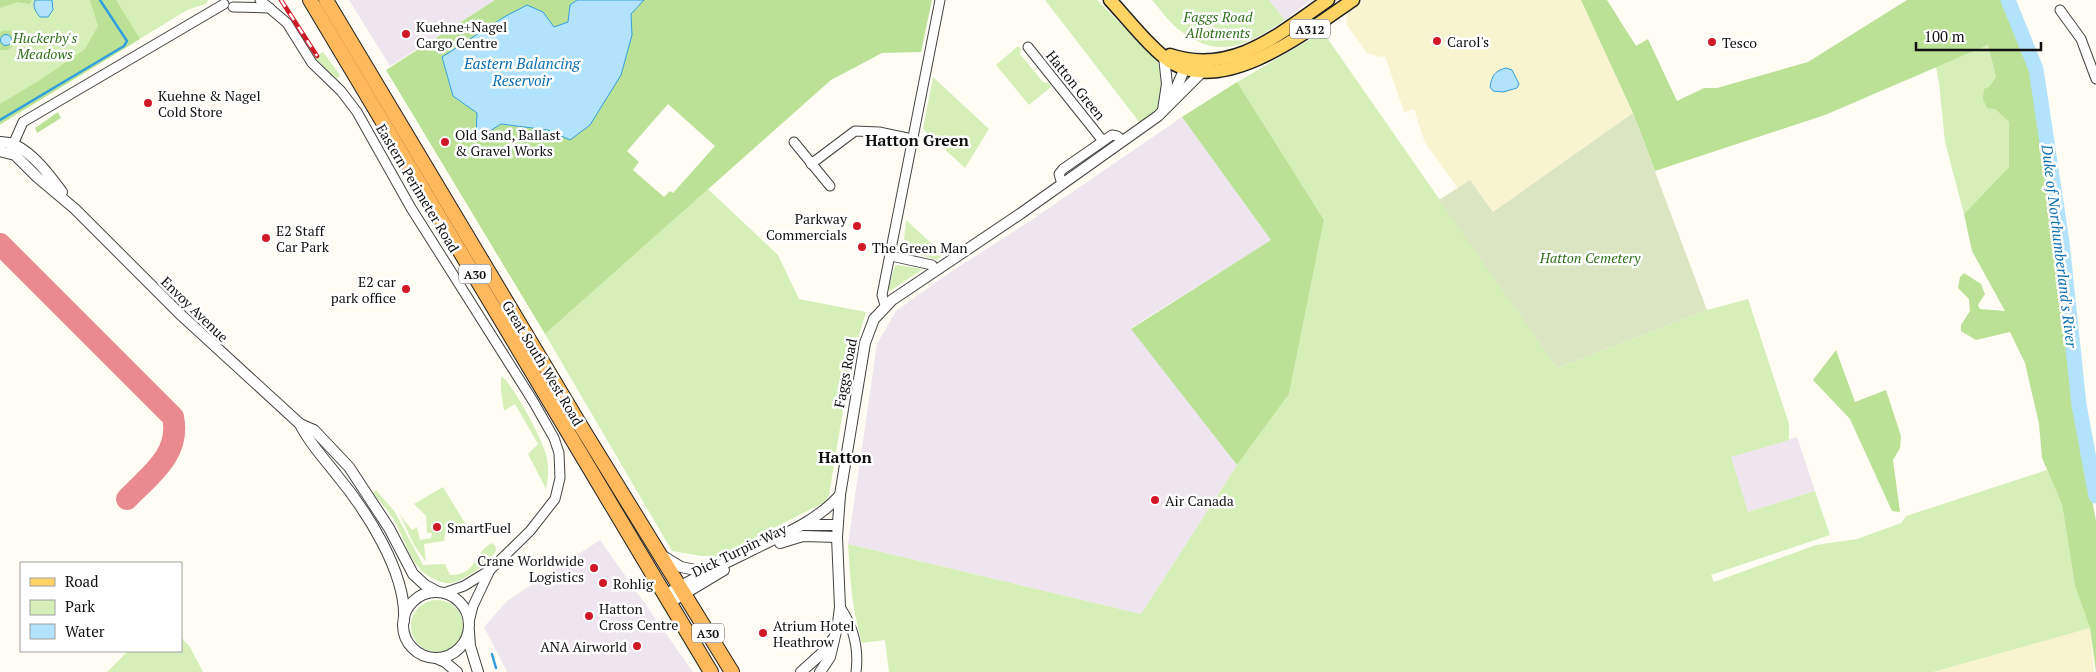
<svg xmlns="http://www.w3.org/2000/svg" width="2096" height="672" font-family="'PT Serif',serif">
<rect width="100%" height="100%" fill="#fffcf4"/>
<g fill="#eee5ef">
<path d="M349,0H495L390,66Z"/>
<path d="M1269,0H1311L1285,20Z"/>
<path d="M1182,117L1271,240L1131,328L1237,465L1141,614L848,544L877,344L896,311L949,273L1027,223Z"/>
<path d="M1797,437L1815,491L1748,512L1730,457Z"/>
<path d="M600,540L693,672H507L484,627L507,601Z"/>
</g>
<g fill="#f9f4d0">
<path d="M1363,0H1581L1633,113L1493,212L1470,180L1458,188L1425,143L1414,109L1404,112L1385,56L1380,57L1367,53L1346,24L1348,10Z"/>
<path d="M2090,628L2094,672H1933L2074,632Z"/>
</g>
<g fill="#d6efb8">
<path d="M0,0H208L206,4L187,10L0,125Z"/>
<path d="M1045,0H1097L1156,59C1162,68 1163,101 1157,111C1154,116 1145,120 1140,123Z"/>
<path d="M1152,0H1269L1285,20C1248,44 1222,61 1182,32C1170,24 1161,10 1152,0Z"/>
<path d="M1323,32L1557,368L1707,310L1748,299L1789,424V440L1731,457L1748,512L1815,491L1830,535L1711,575L1714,582L1816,545L1857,539L1901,523L1906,516L2047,470L2062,503L2075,586L2090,628L1933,672H889L885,640L862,643C852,610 850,578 848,544L1141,614L1237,465L1289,394L1324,220L1237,82Z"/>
<path d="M1988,45L1996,77L1989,87L1995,109L2009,122V167L1964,214L1945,142L1939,83L1936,67Z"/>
<path d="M1018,46L1021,49L1020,54L1043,82L1049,83L1051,87L1029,105L996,65Z"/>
<path d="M323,52L340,75L337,79L314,57Z"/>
<path d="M933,77L989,129L965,168L923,129Z"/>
<path d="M708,189L778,255L799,299L866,312L851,362L829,495L825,502L719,556H702L672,551L545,334Z"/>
<path d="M906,220L943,254L937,260L908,251L904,239Z"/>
<path d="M898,265L923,269L890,291L888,289L895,266Z"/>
<path d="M501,376C514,385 544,442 547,458C549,469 548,479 546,489L528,454L538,444L515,404L504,411L501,391Z"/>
<path d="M443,487L468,528L451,526L446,531L444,541L424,544L426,562L414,545L400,515L412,530L417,527L420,540L431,538L432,533H427L426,516L414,504Z"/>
<path d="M376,490L395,512L423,565L445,564L450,575C478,575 473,552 492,543C494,545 496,545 496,549C496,559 462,582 452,583C446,584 439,582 434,579C410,568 406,541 394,520C388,510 380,502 373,493Z"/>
<path d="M657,592L704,672H701L654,593Z"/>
<circle cx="437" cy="626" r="26"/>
<path d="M181,637L190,647L203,672H107L128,651H181Z"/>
</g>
<g fill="#bae196" fill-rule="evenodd">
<path d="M0,0H32L30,4L17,2L0,8Z"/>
<path d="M90,0H116L140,39L0,124V104L40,80L85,49L98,26Z"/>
<path d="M495,0H577L570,6L568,22L554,27L543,12L527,5L504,17L442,58L453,96L477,113L501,124L548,130L557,135L632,35L631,14L644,0H932L921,52L882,53L831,80L545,334L386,70ZM668,104L715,146L673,193L670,191L664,197L633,170L639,162L627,151Z"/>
<path d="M1581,0H1607L1636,46L1648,39L1677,101L1704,88H1717L1808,62L1907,0H2003L2032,72L2049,173L2063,293L2074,401L2096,521V672L2090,628L2075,586L2062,504L2042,458L2039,424L2025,363L2010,332L1976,340L1961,331V325L1970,311L1969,299L1958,288L1960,277L1964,273L1981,284L1985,294L1978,305L1980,309L2005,311L1972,251L1964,214L2009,167V122L1995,109L1987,108L1983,99L1984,89L1989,87L1996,77L1988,45L1825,115L1655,171L1633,113Z"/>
<path d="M11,30L14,46L7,50H0V34L2,31Z"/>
<path d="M1237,82L1324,220L1289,394L1237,465L1131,329L1271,240L1182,117Z"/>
<path d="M58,112L61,118L37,133L35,128Z"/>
<path d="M1836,350L1855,402L1886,390L1901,436L1900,448L1893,460L1900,512L1892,511L1850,419L1813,380Z"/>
</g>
<path fill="#dbe5c1" d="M1633,113L1707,310L1557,368L1439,200L1470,180L1493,212Z"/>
<g fill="#b3e3fc" stroke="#329edc">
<path d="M35,0H52L53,10L48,17H40C36,12 32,7 35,0Z"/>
<path d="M577,0H644L631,14L632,35L621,75L590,125L570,140L548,130L501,124L476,140L477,113L453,96L442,57L504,17L527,5L543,12L554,27L568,22L570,5Z"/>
<circle cx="6" cy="40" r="5.5"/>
<path d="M1506,68L1512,70L1519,84L1517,88L1503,92L1493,91L1490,87C1492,76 1494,71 1506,68Z"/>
</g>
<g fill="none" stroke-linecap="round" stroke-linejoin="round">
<g stroke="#329edc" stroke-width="2.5">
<path d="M0,120L124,46L127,41L100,0"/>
<path d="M492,654L496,668"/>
</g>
<path stroke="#b3e3fc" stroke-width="15" d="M2008,0L2036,69L2062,242L2079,405L2096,496"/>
<path stroke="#e88a8e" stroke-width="22" d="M0,244L173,417C181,454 150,475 127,499"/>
<defs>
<g id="minor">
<path d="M260,0L287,23L312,63L341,91L357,112L411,208L533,401L554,438L559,453L560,478L555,499L530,531L490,570L464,586L444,593"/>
<path d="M233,7L270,8"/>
<path d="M2060,10L2081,39L2096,79"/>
<path d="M1028,47L1103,141"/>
<path d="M794,142L830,186"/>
<path d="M11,149L23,122L224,4"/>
<path d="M811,164L855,131L879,132L912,139"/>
<path d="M1062,184L1059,174L1063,169L1112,135L1117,136L1123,141"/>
<path d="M891,256L932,265L936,270"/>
<path d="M885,305L882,295L940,0"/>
<path d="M840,607C853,626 859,649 856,672"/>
<path d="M469,622L473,606L489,572"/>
</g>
<g id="tertiary">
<path d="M1171,100L1188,61"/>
<path d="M1163,110L1167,84L1164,57"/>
<path d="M0,142C5,143 11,142 15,145C34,154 50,176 62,192"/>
<path d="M0,151L15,155L37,177L75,209L180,314L300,424L314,430L349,467L389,528L413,574L425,585L438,592"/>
<path d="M300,424C309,443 323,457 336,474C366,510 407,573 404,621"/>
<path d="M804,525H837"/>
<path d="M780,543L803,536L837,537"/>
<path d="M663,556L681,567L705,572"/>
<circle cx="436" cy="625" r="33"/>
<path d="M665,595C692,579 721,565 750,551C782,535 816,522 840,495"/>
<path d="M669,603L724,570"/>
<path d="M469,632L470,646L478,672"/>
<path d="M436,658L445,662L457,672"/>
<path d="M801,672L821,654L833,639"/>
<path d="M820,672L830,657L838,623L840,607L837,537L840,495L865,343L874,319L892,300L1020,214L1158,116L1203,71"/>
</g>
<g id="primary">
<path d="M1110,0C1126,17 1155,54 1174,64C1229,94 1310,29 1353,0"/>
<path d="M1170,55C1233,76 1280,33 1328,0"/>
</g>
<g id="trunk">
<path d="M310,0L711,672"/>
<path d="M326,0L582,428L732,672"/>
</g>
</defs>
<use href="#minor" stroke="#444" stroke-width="11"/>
<use href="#tertiary" stroke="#444" stroke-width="12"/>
<use href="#primary" stroke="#222" stroke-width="15"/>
<use href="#trunk" stroke="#222" stroke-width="16"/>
<use href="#minor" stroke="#fff" stroke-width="9"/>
<use href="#tertiary" stroke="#fff" stroke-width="10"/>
<use href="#primary" stroke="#ffd464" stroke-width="12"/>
<use href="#trunk" stroke="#ffb85b" stroke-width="14"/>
<defs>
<path id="rail" d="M281,0L317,56"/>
</defs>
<use href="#rail" stroke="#d11827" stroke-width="4.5"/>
<use href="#rail" stroke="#fff" stroke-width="2.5" stroke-dasharray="8" stroke-linecap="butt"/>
</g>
<g fill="#d11827" stroke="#fff" stroke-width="2">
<circle cx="406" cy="34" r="5"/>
<circle cx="1437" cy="41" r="5"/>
<circle cx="1712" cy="42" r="5"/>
<circle cx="148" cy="103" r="5"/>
<circle cx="445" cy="142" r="5"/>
<circle cx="857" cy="226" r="5"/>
<circle cx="266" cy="238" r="5"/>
<circle cx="862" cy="247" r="5"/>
<circle cx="406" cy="289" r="5"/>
<circle cx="1155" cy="500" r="5"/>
<circle cx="437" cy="527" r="5"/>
<circle cx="594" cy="568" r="5"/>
<circle cx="603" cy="583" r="5"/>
<circle cx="589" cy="616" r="5"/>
<circle cx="763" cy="633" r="5"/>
<circle cx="637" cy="646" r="5"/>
</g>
<g text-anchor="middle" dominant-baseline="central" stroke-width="5" stroke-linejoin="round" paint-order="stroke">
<g fill="#fff" stroke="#585858" stroke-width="1">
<rect x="1290" y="19.5" width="40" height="19" rx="4"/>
<rect x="459" y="264.5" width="32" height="19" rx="4"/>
<rect x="692" y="623.5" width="32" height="19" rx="4"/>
</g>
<g font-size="12" font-weight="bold" fill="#111">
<text x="1310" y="29">A312</text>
<text x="475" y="274">A30</text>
<text x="708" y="633">A30</text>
</g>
<g font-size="14" font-style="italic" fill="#2e7118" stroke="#fff">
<text x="1218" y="16">Faggs Road<tspan x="1218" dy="16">Allotments</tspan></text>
<text x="45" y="37">Huckerby's<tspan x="45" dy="16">Meadows</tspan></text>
<text x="1590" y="257">Hatton Cemetery</text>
</g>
<g font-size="14" fill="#111" stroke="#fff" text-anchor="start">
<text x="416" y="26">Kuehne+Nagel<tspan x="416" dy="16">Cargo Centre</tspan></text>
<text x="1447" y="41">Carol's</text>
<text x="1722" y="42">Tesco</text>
<text x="158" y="95">Kuehne &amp; Nagel<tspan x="158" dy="16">Cold Store</tspan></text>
<text x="455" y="134">Old Sand, Ballast<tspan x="455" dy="16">&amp; Gravel Works</tspan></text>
<text x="847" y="218" text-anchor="end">Parkway<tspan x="847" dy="16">Commercials</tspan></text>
<text x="276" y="230">E2 Staff<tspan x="276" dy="16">Car Park</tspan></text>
<text x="872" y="247">The Green Man</text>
<text x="396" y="281" text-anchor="end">E2 car<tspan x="396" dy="16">park office</tspan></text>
<text x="1165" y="500">Air Canada</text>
<text x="447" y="527">SmartFuel</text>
<text x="584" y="560" text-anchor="end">Crane Worldwide<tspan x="584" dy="16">Logistics</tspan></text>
<text x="613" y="583">Rohlig</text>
<text x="599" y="608">Hatton<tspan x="599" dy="16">Cross Centre</tspan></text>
<text x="773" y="625">Atrium Hotel<tspan x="773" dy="16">Heathrow</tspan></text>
<text x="627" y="646" text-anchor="end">ANA Airworld</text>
</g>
<g font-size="14" fill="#111" stroke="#fff">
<text transform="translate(1076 85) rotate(51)">Hatton Green</text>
<text transform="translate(418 188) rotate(59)">Eastern Perimeter Road</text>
<text transform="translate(195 309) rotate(44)">Envoy Avenue</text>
<text transform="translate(543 363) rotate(59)">Great South West Road</text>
<text transform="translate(845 373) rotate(-79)">Faggs Road</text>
<text transform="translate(739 550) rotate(-26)">Dick Turpin Way</text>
</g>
<g font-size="15" font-style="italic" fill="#0a6eb2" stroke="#fff">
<text x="522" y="63">Eastern Balancing<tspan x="522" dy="17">Reservoir</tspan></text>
<text transform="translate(2060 246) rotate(83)">Duke of Northumberland's River</text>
</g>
<g font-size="16" font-weight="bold" fill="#111" stroke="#fff">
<text x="917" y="140">Hatton Green</text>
<text x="845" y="457">Hatton</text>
</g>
</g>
<rect x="20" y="562" width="162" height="90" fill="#ffffff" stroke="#a0a0a0"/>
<rect x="30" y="578" width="25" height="8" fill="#ffd464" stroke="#a0a0a0"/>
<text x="65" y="587" font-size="15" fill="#111111">Road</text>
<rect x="30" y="600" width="25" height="15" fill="#d6efb8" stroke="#a0a0a0"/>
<text x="65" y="612" font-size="15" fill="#111111">Park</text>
<rect x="30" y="624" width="25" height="15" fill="#b3e3fc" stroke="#a0a0a0"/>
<text x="65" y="637" font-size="15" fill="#111111">Water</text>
<path d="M1916 42v8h125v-8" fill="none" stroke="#111111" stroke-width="2.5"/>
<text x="1924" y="42" font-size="15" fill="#111111" stroke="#ffffff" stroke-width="4" paint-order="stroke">100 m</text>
</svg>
